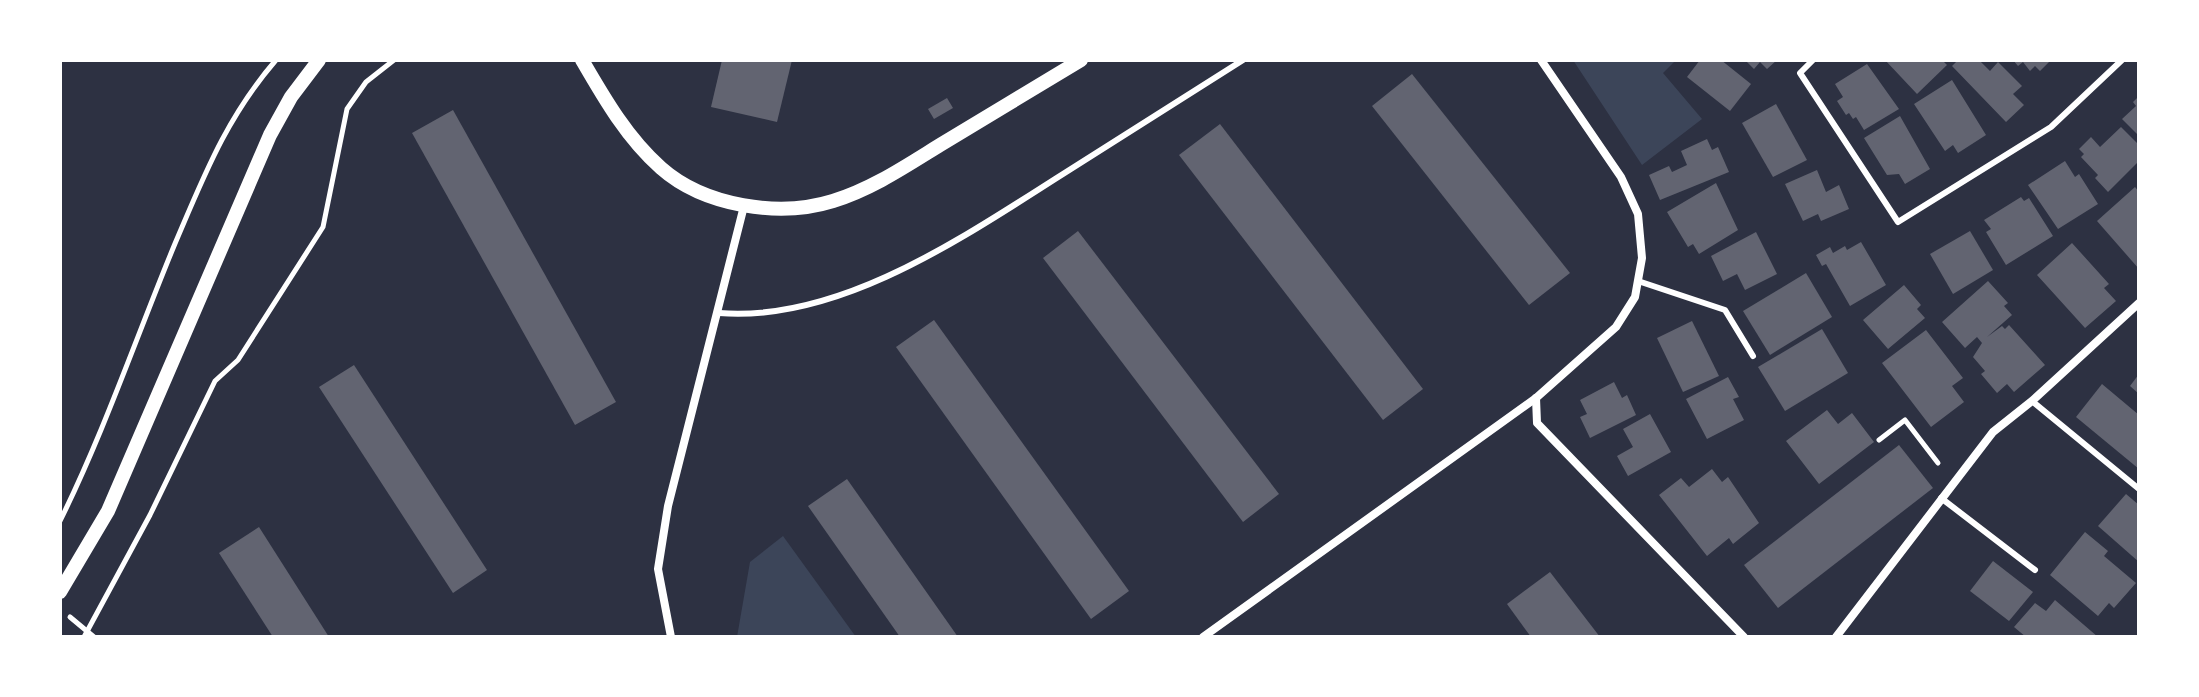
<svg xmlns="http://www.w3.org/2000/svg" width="2199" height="697" font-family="'Source Serif 4',serif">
<rect width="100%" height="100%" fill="#2d3142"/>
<g fill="#3c4559">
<path d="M1573,60H1676L1663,73L1702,119L1642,165Z"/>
<path d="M783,536L856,637H737L750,562Z"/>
</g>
<g fill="#626471">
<path d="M722,60H792L777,122L711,107Z"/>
<path d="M1700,60H1721L1751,84L1730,111L1687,77Z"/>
<path d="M1745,60H1777L1767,69L1760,62L1754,69Z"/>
<path d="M1885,60H1942L1947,65L1917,94Z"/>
<path d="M1958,60H1979L1990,71L1998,62L2022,86L2013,94L2024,105L2006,122L1952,66Z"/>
<path d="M2013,60H2051L2040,71L2035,66L2030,71L2023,62L2018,66Z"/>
<path d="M1867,64L1899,109L1864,130L1856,117L1853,119L1849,113L1846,115L1837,101L1843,97L1835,84Z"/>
<path d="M1412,74L1570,273L1529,305L1372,106Z"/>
<path d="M1952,80L1986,135L1958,153L1953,145L1945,151L1914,104Z"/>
<path d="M2139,96V136L2122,119L2136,106L2133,102Z"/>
<path d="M947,98L953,108L934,119L928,109Z"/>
<path d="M1776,104L1807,160L1773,177L1742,123Z"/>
<path d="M453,110L616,402L575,425L412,133Z"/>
<path d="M1900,116L1930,169L1905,184L1899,174L1887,175L1864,138Z"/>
<path d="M1220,124L1423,389L1383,420L1179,155Z"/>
<path d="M2121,127L2139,145V161L2108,192L2095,178L2098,175L2081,157L2084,154L2079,149L2091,137L2100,147Z"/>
<path d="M1707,139L1712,150L1718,147L1729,172L1660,200L1649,175L1669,166L1672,172L1687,165L1681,151Z"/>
<path d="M2065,161L2075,177L2079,174L2098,204L2058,229L2028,185Z"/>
<path d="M1817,170L1826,192L1839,185L1849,209L1821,221L1818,214L1803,221L1785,184Z"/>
<path d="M1716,183L1738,230L1699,254L1693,244L1688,247L1667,212Z"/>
<path d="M2135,187L2139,192V269L2097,221Z"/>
<path d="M2021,197L2024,201L2029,198L2053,236L2006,265L1986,232L1991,229L1984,220Z"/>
<path d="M1078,231L1279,494L1243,522L1043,258Z"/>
<path d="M1970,231L1993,270L1953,294L1930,254Z"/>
<path d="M1756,232L1777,274L1745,290L1737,274L1723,281L1711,256Z"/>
<path d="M1861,242L1886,285L1850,306L1826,264L1822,266L1816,255L1830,247L1833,253L1845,246L1847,250Z"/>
<path d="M2072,243L2109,284L2104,288L2116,301L2085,328L2037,275Z"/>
<path d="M1806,273L1832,317L1770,355L1743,311Z"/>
<path d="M1988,281L2008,303L2004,306L2012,315L1987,337L2002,326L2005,329L2009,325L2045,365L2014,392L2007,384L1997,393L1981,374L1985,371L1973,357L1982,343L1977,337L1965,348L1942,322Z"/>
<path d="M1904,285L1921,305L1917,309L1925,318L1888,349L1863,320Z"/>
<path d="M934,320L1129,591L1091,619L896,347Z"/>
<path d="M1692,321L1719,376L1683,392L1657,338Z"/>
<path d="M1822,329L1848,373L1785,411L1758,367Z"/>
<path d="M1926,330L1963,378L1952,386L1964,402L1931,427L1882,363Z"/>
<path d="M354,365L487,570L453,593L319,387Z"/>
<path d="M2139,374V394L2130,386Z"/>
<path d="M1728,377L1739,397L1733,399L1744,420L1707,439L1686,399Z"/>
<path d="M1614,382L1622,398L1627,395L1636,415L1590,438L1580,417L1587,414L1580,400Z"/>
<path d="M2102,384L2139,415V469L2076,417Z"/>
<path d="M1827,410L1838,424L1852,413L1874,442L1819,484L1786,441Z"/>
<path d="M1650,414L1671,452L1628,476L1617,456L1633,447L1623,429Z"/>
<path d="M1899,445L1933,488L1778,608L1744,565Z"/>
<path d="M1712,469L1722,482L1728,477L1759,523L1733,544L1729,538L1707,556L1659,495L1681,478L1689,487Z"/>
<path d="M847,479L958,637H900L808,506Z"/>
<path d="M2126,494L2139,505V562L2098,526Z"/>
<path d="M259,527L329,637H273L219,553Z"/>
<path d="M2085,532L2108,551L2104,556L2136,583L2114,608L2109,603L2098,616L2050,575Z"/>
<path d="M1993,561L2033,592L2009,621L1970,591Z"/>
<path d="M1550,572L1600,637H1531L1507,604Z"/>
<path d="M2055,600L2098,637H2026L2014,627L2035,603L2046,611Z"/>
</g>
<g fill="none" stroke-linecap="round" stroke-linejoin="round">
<g stroke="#fff" stroke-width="5">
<path d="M1879,440L1905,420L1938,463"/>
<path d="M60,521C104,432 136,338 174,246C204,176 226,118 276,60"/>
<path d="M70,617L94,637"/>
<path d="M84,637L150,515L215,381L238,360L323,227L347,109L366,82L394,60"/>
</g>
<g stroke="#fff" stroke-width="6">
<path d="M1813,60L1800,73L1898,222L2051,127L2122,60"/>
<path d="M1638,281L1725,310L1753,356"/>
<path d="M719,313C840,323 965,236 1063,174C1123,136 1183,98 1243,60"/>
<path d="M2032,401L2139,489"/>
<path d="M1941,498L2035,570"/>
</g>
<g stroke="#fff" stroke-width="8">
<path d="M1536,398L1537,423L1744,637"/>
<path d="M671,637L658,569L668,506L744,206"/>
<path d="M1203,637L1536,398L1616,327L1635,297L1642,258L1638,214L1621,177L1541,60"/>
<path d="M1836,637L1993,432L2032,401L2139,303"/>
</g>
<g stroke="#fff" stroke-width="14">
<path d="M582,60C604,98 627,138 661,168C704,206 779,218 833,201C872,189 906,166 940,145C987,117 1034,88 1081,60"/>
<path d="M60,592L108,511L270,135L291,97L319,60"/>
</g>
</g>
<rect width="2199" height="697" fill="none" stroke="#ffffff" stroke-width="124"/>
</svg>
